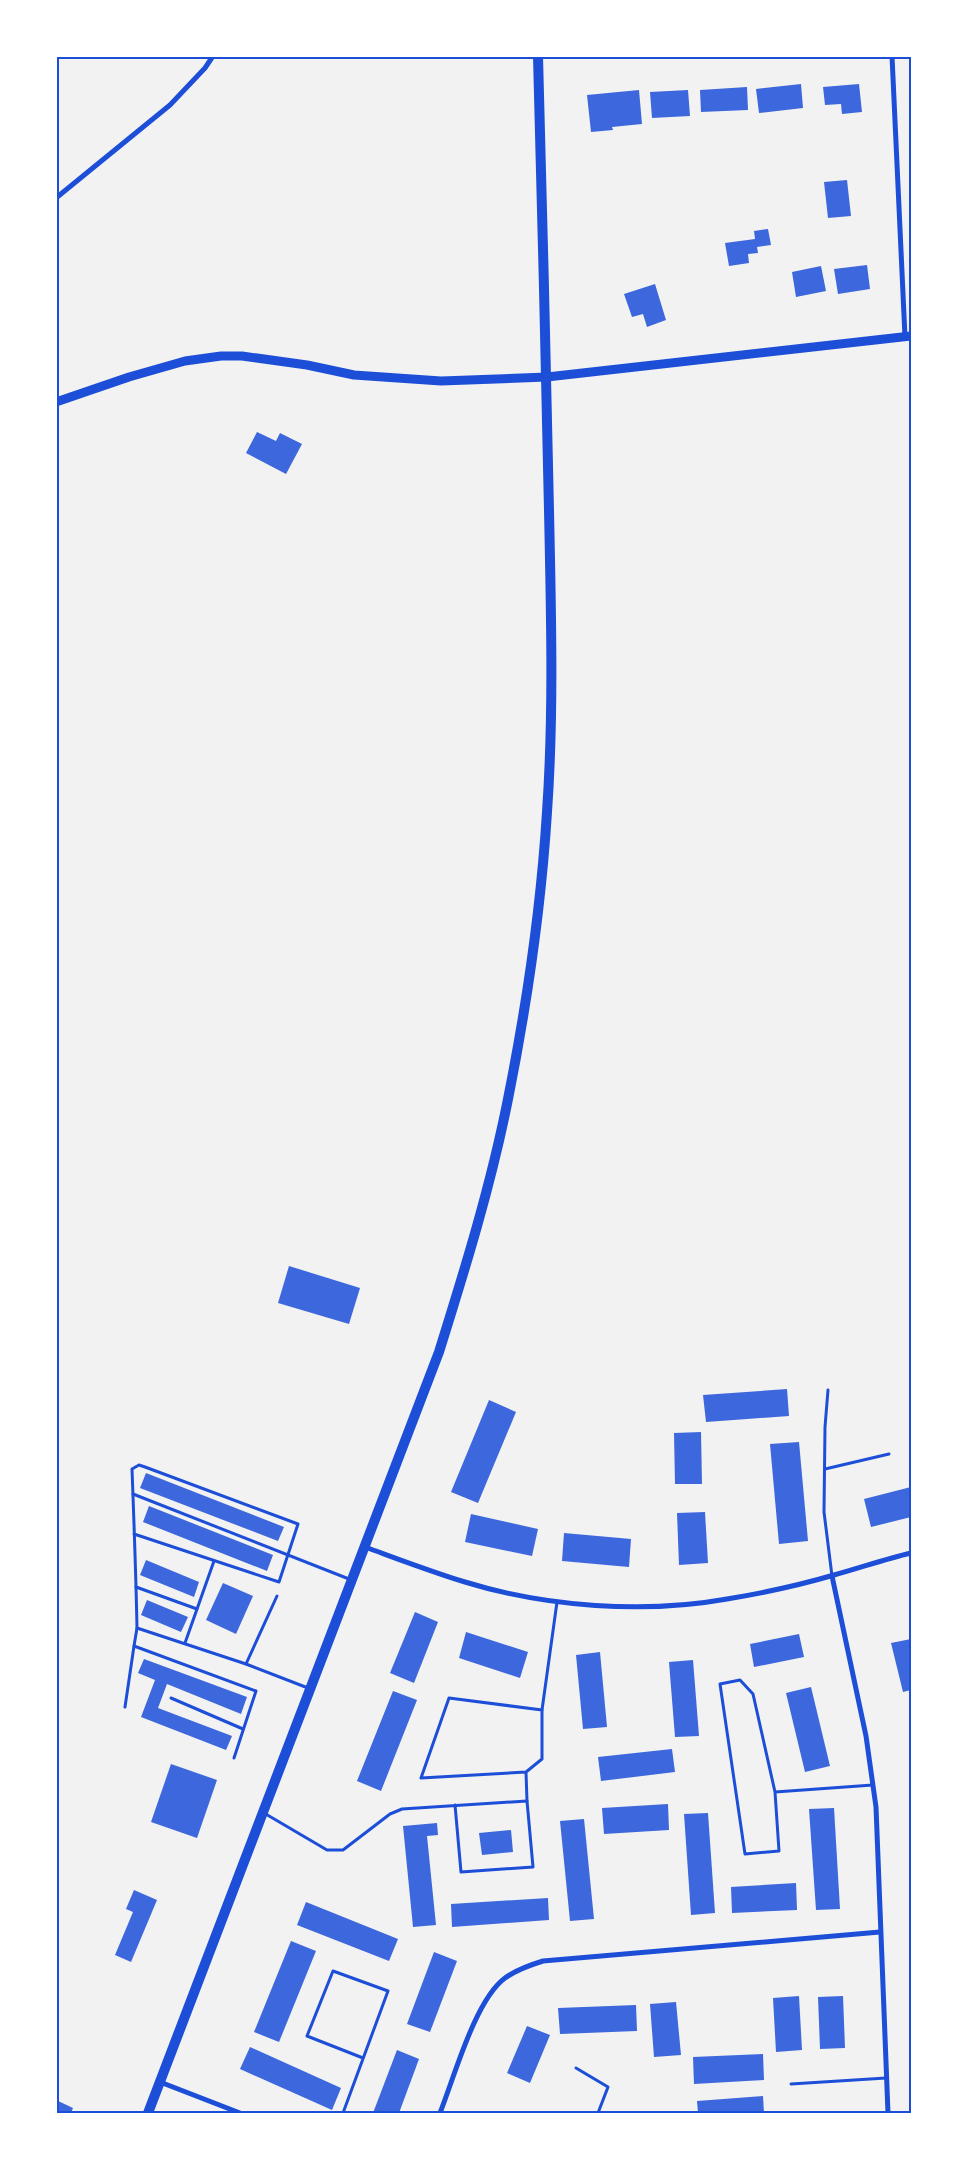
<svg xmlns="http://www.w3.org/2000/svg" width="967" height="2169" font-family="'Titillium Web',sans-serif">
<rect width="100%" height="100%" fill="#f2f2f2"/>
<g fill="#3d67dc">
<path d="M801,84L803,108L759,113L756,89Z"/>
<path d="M859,84L862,112L842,114L841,104L825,105L823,87Z"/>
<path d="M747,87L748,110L701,112L700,90Z"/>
<path d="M639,90L642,124L612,127L613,130L591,132L587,95Z"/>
<path d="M688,90L690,116L652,118L650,92Z"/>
<path d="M847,180L851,216L828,218L824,182Z"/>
<path d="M768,229L771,245L757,247L758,253L748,254L749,263L729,266L725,243L755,239L754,231Z"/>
<path d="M867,265L870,289L838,294L834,269Z"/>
<path d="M821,266L826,291L796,297L792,272Z"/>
<path d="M655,284L666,320L647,327L643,314L632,317L624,294Z"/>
<path d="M257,432L276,441L280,433L302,444L286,474L246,453Z"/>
<path d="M289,1266L360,1288L349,1324L278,1303Z"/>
<path d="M787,1389L789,1416L706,1422L703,1395Z"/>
<path d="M489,1400L516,1412L478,1503L451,1492Z"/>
<path d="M701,1432L702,1484H675L674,1433Z"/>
<path d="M799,1442L808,1541L779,1544L770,1444Z"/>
<path d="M146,1473L284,1527L278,1541L140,1488Z"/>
<path d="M911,1487V1517L871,1527L864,1499Z"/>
<path d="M149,1506L273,1555L267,1571L143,1522Z"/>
<path d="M705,1512L708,1563L679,1565L677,1513Z"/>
<path d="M471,1514L538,1529L532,1556L465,1542Z"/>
<path d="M564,1533L631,1539L629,1567L562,1561Z"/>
<path d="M146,1560L199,1582L194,1597L140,1575Z"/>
<path d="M223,1583L253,1596L236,1634L206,1620Z"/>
<path d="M147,1600L188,1617L181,1632L141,1615Z"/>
<path d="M415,1612L438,1622L414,1683L390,1673Z"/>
<path d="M466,1632L528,1652L520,1678L459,1658Z"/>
<path d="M799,1634L804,1657L754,1667L750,1644Z"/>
<path d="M911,1639V1690L903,1692L891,1643Z"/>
<path d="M600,1652L607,1727L583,1729L576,1655Z"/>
<path d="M144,1659L247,1697L241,1714L167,1684L158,1708L232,1736L226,1750L141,1717L155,1680L138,1673Z"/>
<path d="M693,1660L699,1736L675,1737L669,1662Z"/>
<path d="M811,1687L830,1766L805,1772L786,1693Z"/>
<path d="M393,1691L417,1700L381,1791L357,1781Z"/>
<path d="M672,1749L675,1772L601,1781L598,1757Z"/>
<path d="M171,1764L217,1780L197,1838L151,1822Z"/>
<path d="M668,1804L669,1830L604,1834L602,1808Z"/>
<path d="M834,1808L840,1909L816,1910L809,1809Z"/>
<path d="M708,1813L715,1913L691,1915L684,1814Z"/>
<path d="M584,1819L594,1919L570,1921L560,1821Z"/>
<path d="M437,1823L438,1835L427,1836L436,1925L413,1927L403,1826Z"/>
<path d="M511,1830L513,1852L482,1855L479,1833Z"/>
<path d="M796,1883L797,1910L732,1913L731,1887Z"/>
<path d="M134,1890L157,1900L131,1962L115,1955L133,1912L126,1909Z"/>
<path d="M548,1898L549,1920L452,1927L451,1904Z"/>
<path d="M306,1902L398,1939L389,1961L297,1925Z"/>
<path d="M291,1941L316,1951L279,2042L254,2032Z"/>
<path d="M434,1952L457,1961L430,2032L407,2024Z"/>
<path d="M799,1996L802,2050L776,2052L773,1998Z"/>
<path d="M843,1996L845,2048L820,2049L818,1997Z"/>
<path d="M676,2002L681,2055L654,2057L650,2004Z"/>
<path d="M636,2005L637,2031L560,2034L558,2008Z"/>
<path d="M527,2026L550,2035L530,2083L507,2073Z"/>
<path d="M250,2047L341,2088L332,2110L240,2069Z"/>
<path d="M397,2050L419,2059L399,2113H373Z"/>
<path d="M763,2054L764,2080L694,2084L693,2057Z"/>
<path d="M763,2096L764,2113H698L697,2101Z"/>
<path d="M56,2100L73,2108L71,2113H56Z"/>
</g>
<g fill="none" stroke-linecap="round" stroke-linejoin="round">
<g stroke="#1d4ed8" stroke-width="3">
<path d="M828,1390L825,1427L824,1512L832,1576"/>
<path d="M825,1469L889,1454"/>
<path d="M133,1494L349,1579"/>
<path d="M134,1534L279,1582L298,1524L145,1467L139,1465L132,1469C134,1522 136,1575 137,1628L246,1664L308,1688"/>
<path d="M136,1587L197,1609"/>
<path d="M185,1643L214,1561"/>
<path d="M134,1646L137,1628"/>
<path d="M246,1664L277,1596"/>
<path d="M171,1698L243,1729"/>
<path d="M125,1707L134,1646L256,1691L234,1758"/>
<path d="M542,1710L557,1602"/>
<path d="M526,1772L542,1759V1710L449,1698L421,1778L526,1772L527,1801"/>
<path d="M775,1792L779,1851L745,1854L720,1684L740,1680L753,1694L775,1792L873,1785"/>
<path d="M264,1813L327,1850H343L390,1814L402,1809L527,1801L533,1867L461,1872L455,1805"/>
<path d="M576,2068L608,2087L598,2113"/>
<path d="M791,2084L886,2078"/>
<path d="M343,2113L388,1991L333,1971L307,2036L363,2058"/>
</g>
<g stroke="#1d4ed8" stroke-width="5">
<path d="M892,56L905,337"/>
<path d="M56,198L170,105L205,68L213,56"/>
<path d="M365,1547C398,1559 432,1572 465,1582C546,1607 644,1614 727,1599C763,1593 800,1585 834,1575C860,1568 885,1559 911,1553"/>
<path d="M832,1576L866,1736L876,1807L888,2113"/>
<path d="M160,2082L240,2113"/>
<path d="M440,2113C454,2078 475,2000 505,1978C516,1970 530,1965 543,1961L880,1932"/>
</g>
<path stroke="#1d4ed8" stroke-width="9" d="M56,402L129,377L185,361L221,356H242L307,365L354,375L441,381L547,377L911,336"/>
<path stroke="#1d4ed8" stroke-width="10" d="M148,2113L439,1352C465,1269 491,1185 508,1099C527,1004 541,908 547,812C554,712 551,610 549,510C546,359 542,207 538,56"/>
</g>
<rect width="967" height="2169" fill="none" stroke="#ffffff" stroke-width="115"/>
<rect x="58" y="58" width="852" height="2054" fill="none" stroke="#1d4ed8" stroke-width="2"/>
</svg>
